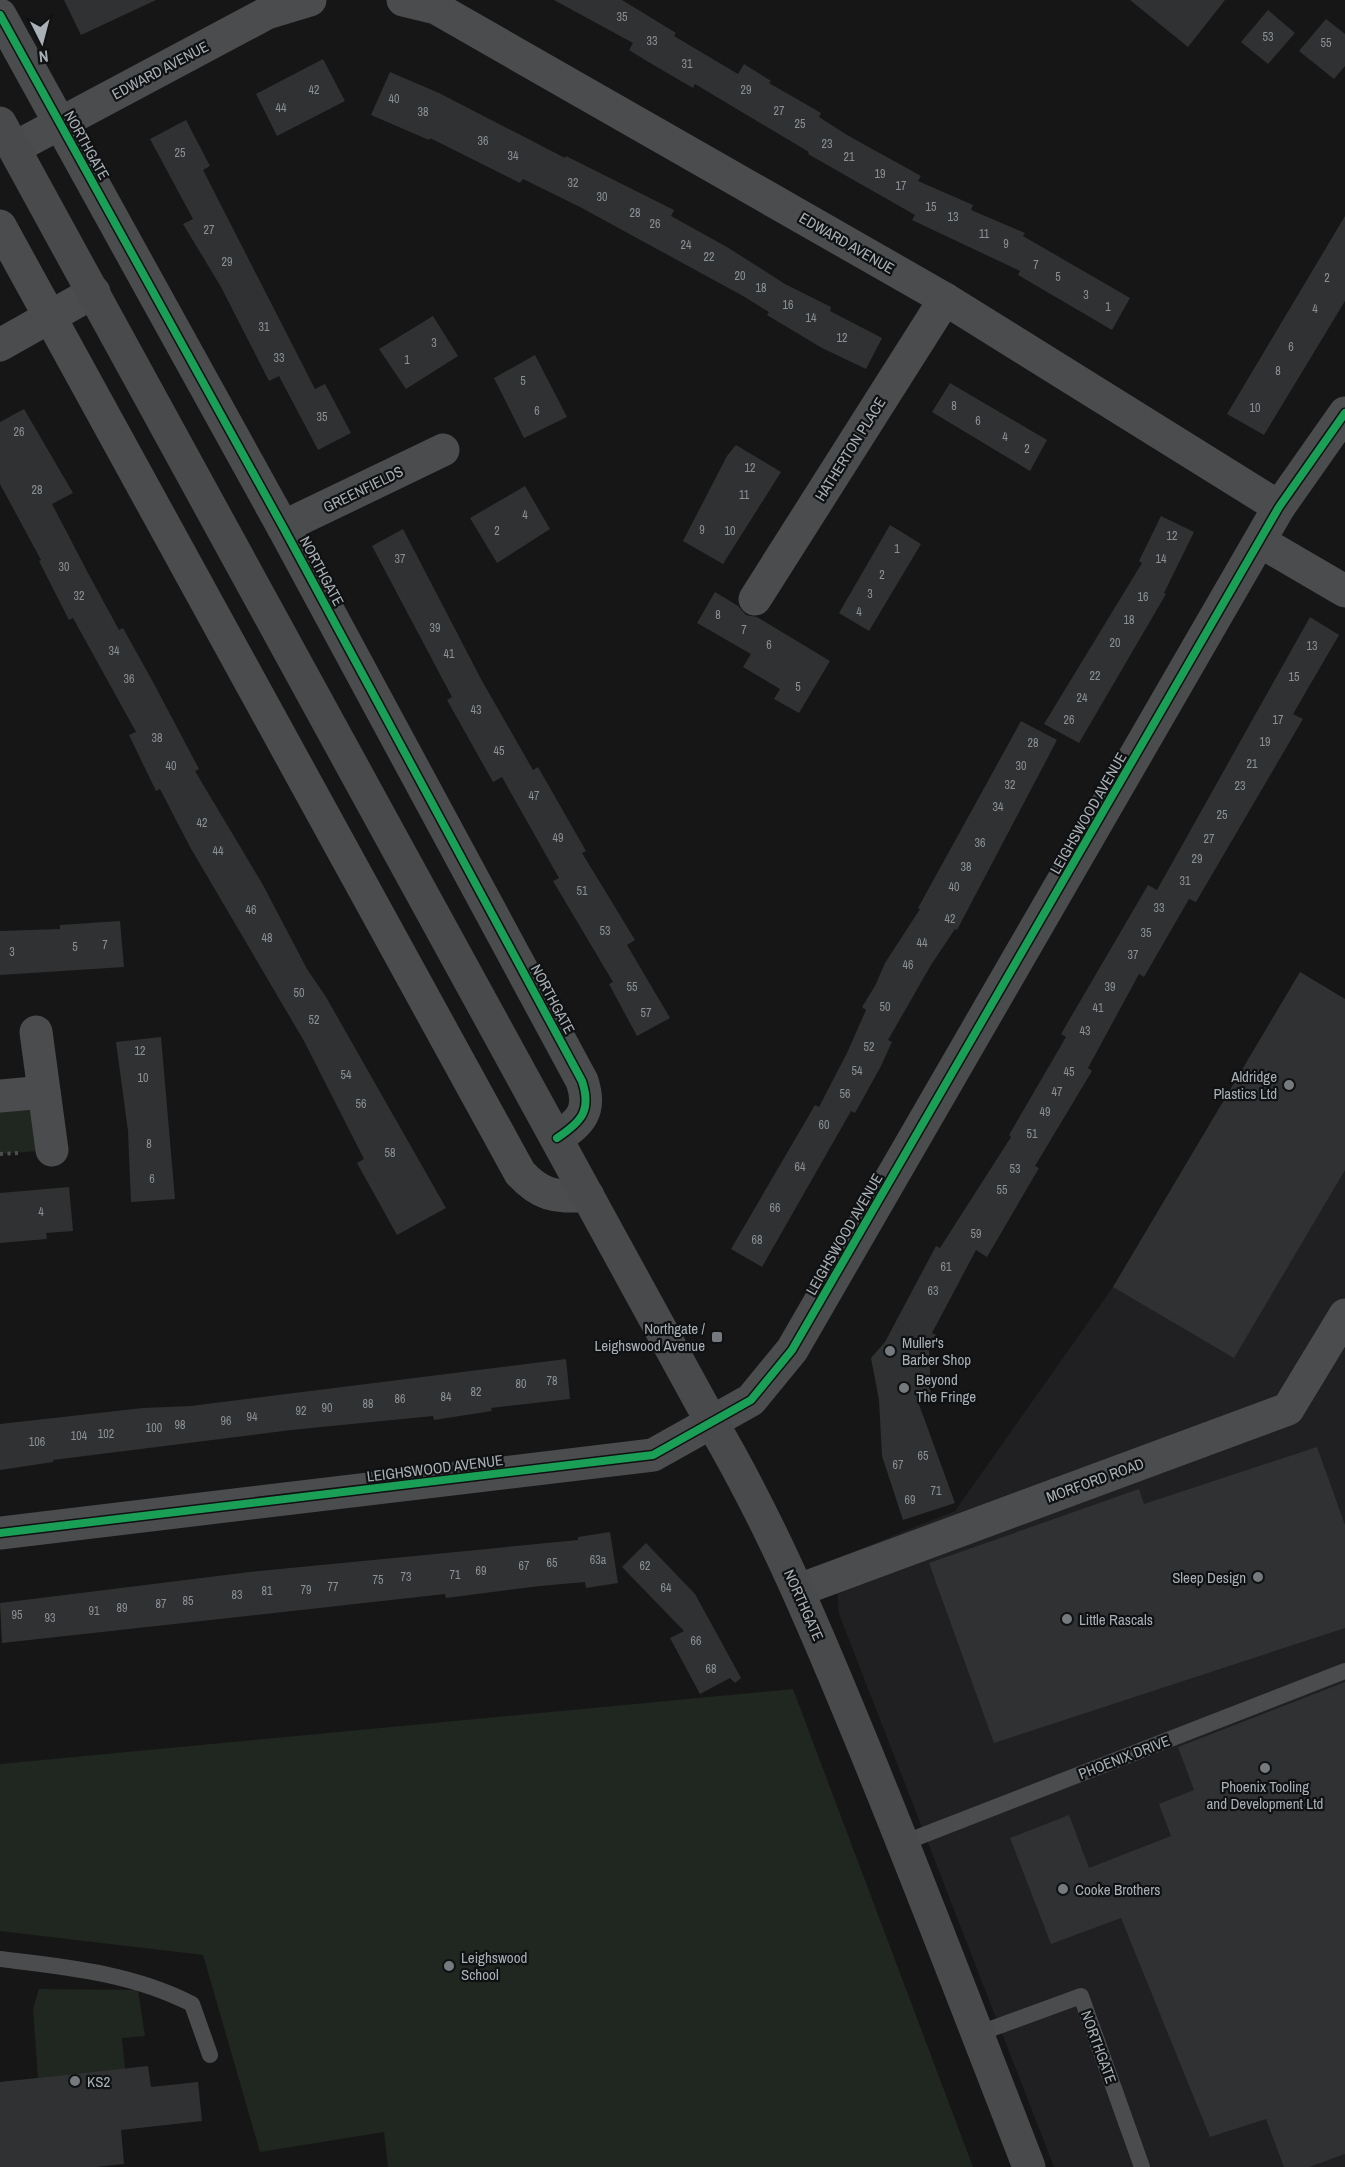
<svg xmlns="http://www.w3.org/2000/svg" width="1345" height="2167" font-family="'Archivo Narrow',sans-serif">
<rect width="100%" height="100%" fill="#161616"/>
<path fill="#202022" d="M1300,972L1345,999V2167H1054L839,1614L835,1559L955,1511L1113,1287Z"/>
<g fill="#202620">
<path d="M44,1092L52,1150L0,1154V1096Z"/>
<path d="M793,1689L973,2167H388L384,2132L260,2152L203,1955L0,1931V1764Z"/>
<path d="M39,1989L138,1990L145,2036L122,2038L125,2069L38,2078L33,2009Z"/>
</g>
<g fill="#303132">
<path d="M64,0H156L81,35Z"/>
<path d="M554,0H622L676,33L674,36L738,74L744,64L771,81L769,83L821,113L819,117L847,135L921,176L918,181L973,205L971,210L1025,233L1023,236L1130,298L1112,330L1018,275L1020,271L912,220L915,215L808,154L809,152L695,84L693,88L645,60L629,50L633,43Z"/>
<path d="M1130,0H1225L1188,47Z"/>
<path d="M1268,10L1295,33L1268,64L1241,42Z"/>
<path d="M1326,19L1345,34V66L1334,79L1299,51Z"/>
<path d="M323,59L345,101L277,136L256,94Z"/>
<path d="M390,72L439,93L565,158L566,156L674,210L671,216L727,247L785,284L831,307L830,311L882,338L866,369L822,348L767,315L769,312L743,296L580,207L523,179L520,183L430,138L429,140L371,115Z"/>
<path d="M186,120L210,166L203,170L315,389L325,384L351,433L318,450L279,376L269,381L221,287L183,224L193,219L150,139Z"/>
<path d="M1345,216V301L1264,435L1227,414Z"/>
<path d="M433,316L458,356L406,389L379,349Z"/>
<path d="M535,355L567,417L524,438L494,378Z"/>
<path d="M950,383L1047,440L1030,471L932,412Z"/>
<path d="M24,409L73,493L52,504L88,573L119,630L123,628L153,682L199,769L195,771L263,885L307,969L326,997L446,1208L397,1235L357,1163L364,1159L304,1041L190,847L160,789L156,791L129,735L136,732L73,618L69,620L39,561L41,560L0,484V422Z"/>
<path d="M736,445L781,472L723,564L683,541L727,456Z"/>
<path d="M525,486L550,529L497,563L470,518Z"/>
<path d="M1161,516L1194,532L1164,593L1166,594L1079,743L1044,724L1142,563L1139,561Z"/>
<path d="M890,525L921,544L869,631L839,613Z"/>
<path d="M403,529L482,681L533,770L538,767L586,851L582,853L635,940L627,945L670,1018L637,1036L609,984L613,982L553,881L559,878L502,777L493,782L447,700L452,697L372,546Z"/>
<path d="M715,592L738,606L746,615L757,617L830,661L799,713L774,699L780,689L743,667L751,654L697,623Z"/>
<path d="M1310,617L1339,635L1293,714L1303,719L1196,902L1189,899L1144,977L1139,974L1088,1068L1092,1071L1035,1166L1039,1168L987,1257L976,1250L932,1333L936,1335L929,1349L931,1398L917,1399L955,1503L903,1520L882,1456L879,1400L871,1358L885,1342L936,1246L940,1248L1011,1137L1009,1135L1066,1037L1061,1034L1148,885L1157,890Z"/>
<path d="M1021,721L1057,740L957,930L955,929L931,965L888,1040L892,1042L880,1068L855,1113L851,1111L762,1267L731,1249L815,1105L819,1107L847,1053L866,1010L862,1007L875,986L885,963L920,909L918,908Z"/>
<path d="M120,921L124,967L0,975V931L60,929V925Z"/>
<path d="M1300,972L1345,999V1170L1234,1358L1113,1287Z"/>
<path d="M161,1037L175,1199L131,1202L128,1131L116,1042Z"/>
<path d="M69,1187L73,1231L46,1233L47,1239L0,1243V1193Z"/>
<path d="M566,1359L570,1399L491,1408L492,1411L434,1420L433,1416L291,1430L53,1460V1462L0,1470V1424L143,1408L191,1406Z"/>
<path d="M1317,1447L1345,1525V1628L994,1743L929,1563L1139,1489L1144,1504Z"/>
<path d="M610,1532L618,1583L586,1588L585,1582L540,1586L446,1598L445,1594L2,1643L0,1603L250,1572L578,1540V1537Z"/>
<path d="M646,1543L695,1594L741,1678L735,1683L730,1678L700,1694L670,1638L684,1631L622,1567Z"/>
<path d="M1345,1682V2154L1309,2167H1284L1266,2119L1210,2137L1121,1918L1051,1944L1010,1838L1069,1815L1089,1868L1171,1836L1159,1804L1194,1790L1178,1747Z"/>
<path d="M148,2066L151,2087L198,2082L202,2121L121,2130L124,2164L96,2167H0V2082Z"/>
</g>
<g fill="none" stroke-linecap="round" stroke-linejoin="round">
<path stroke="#4c4e50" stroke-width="4" stroke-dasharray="3 4.5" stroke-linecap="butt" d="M0,1154L18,1153"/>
<g stroke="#4a4c4e" stroke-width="16">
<path d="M903,1843L1345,1671"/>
<path d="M0,1959C66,1967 132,1973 192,2004L210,2055"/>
<path d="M977,2034L1081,1996L1142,2167"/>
</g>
<g stroke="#4a4c4e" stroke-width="33">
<path d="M403,0L436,8L945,299L1279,507"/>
<path d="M0,15L283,527L582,1081C592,1111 581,1122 557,1138"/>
<path d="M14,148L267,13L310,0"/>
<path d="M0,226L520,1173C543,1198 556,1196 588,1196"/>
<path d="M0,345L94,292"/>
<path d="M283,527L443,450"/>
<path d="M1261,542L1345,591"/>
<path d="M755,599L945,299"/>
<path d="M36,1032L52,1150"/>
<path d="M0,1096L44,1092"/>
<path d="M0,1533L653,1455L751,1400L792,1350L1279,507L1345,413"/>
<path d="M799,1590L1288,1409L1345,1315"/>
</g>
<path stroke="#494a4c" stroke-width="33" d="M0,123L712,1423C771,1523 815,1628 859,1735C918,1878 973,2023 1029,2167"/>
<defs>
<g id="cycleway">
<path d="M0,15L283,527L582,1081C592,1111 581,1122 557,1138"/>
<path d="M0,1533L653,1455L751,1400L792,1350L1279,507L1345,413"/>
</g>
</defs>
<use href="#cycleway" stroke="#101112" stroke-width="11"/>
<use href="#cycleway" stroke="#1a9f57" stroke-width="8"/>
</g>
<g fill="#757a7e" stroke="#101112" stroke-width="2">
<circle cx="1289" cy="1085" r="6"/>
<rect x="711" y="1331" width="12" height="12" rx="3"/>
<circle cx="890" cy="1351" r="6"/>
<circle cx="904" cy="1388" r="6"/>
<circle cx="1258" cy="1577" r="6"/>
<circle cx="1067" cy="1619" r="6"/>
<circle cx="1265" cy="1768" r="6"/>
<circle cx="1063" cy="1889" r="6"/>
<circle cx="449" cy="1966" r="6"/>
<circle cx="75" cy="2081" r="6"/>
</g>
<g text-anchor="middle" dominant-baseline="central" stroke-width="4.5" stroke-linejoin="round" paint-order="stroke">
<g font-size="12" fill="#8a9095">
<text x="622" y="17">35</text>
<text x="1268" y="37">53</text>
<text x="652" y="41">33</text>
<text x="1326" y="43">55</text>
<text x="687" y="64">31</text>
<text x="314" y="90">42</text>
<text x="746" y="90">29</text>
<text x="394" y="99">40</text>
<text x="281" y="108">44</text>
<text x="779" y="111">27</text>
<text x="423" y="112">38</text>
<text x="800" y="124">25</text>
<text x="483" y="141">36</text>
<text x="827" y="144">23</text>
<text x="180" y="153">25</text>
<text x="513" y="156">34</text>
<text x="849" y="157">21</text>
<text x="880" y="174">19</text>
<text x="573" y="183">32</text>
<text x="901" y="186">17</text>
<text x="602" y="197">30</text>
<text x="931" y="207">15</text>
<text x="635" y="213">28</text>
<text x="953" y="217">13</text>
<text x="655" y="224">26</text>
<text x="209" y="230">27</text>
<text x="984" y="234">11</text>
<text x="1006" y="244">9</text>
<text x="686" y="245">24</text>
<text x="709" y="257">22</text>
<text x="227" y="262">29</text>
<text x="1036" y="265">7</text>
<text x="740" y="276">20</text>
<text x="1058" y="277">5</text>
<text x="1327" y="278">2</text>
<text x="761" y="288">18</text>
<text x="1086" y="295">3</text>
<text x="788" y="305">16</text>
<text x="1108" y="307">1</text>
<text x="1315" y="309">4</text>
<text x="811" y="318">14</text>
<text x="264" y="327">31</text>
<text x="842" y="338">12</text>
<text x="434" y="343">3</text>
<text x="1291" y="347">6</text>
<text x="279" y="358">33</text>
<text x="407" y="360">1</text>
<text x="1278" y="371">8</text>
<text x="523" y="381">5</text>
<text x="954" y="406">8</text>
<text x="1255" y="408">10</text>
<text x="537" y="411">6</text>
<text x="322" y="417">35</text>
<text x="978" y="421">6</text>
<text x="19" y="432">26</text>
<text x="1005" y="437">4</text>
<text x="1027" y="449">2</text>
<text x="750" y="468">12</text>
<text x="37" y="490">28</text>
<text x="744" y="495">11</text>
<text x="525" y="515">4</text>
<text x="702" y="530">9</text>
<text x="497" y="531">2</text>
<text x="730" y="531">10</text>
<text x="1172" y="536">12</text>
<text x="897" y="549">1</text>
<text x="400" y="559">37</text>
<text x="1161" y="559">14</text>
<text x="64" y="567">30</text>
<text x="882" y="575">2</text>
<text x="870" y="594">3</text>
<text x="79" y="596">32</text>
<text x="1143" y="597">16</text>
<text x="859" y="612">4</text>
<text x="718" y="615">8</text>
<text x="1129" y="620">18</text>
<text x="435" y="628">39</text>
<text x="744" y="630">7</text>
<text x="1115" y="643">20</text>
<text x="769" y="645">6</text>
<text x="1312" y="646">13</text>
<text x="114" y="651">34</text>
<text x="449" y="654">41</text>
<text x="1095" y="676">22</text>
<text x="1294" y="677">15</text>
<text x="129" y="679">36</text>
<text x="798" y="687">5</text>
<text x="1082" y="698">24</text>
<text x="476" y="710">43</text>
<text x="1069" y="720">26</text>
<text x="1278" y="720">17</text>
<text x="157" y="738">38</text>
<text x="1265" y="742">19</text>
<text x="1033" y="743">28</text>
<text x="499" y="751">45</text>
<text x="1252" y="764">21</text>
<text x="171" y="766">40</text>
<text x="1021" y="766">30</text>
<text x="1010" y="785">32</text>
<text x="1240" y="786">23</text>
<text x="534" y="796">47</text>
<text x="998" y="807">34</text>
<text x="1222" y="815">25</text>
<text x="202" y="823">42</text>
<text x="558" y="838">49</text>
<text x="1209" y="839">27</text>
<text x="980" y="843">36</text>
<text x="218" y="851">44</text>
<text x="1197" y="859">29</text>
<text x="966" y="867">38</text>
<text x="1185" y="881">31</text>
<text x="954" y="887">40</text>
<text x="582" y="891">51</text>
<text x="1159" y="908">33</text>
<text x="251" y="910">46</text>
<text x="950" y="919">42</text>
<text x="605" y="931">53</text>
<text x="1146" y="933">35</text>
<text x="267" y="938">48</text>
<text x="922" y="943">44</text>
<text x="105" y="945">7</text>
<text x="75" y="947">5</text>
<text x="12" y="952">3</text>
<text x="1133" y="955">37</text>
<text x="908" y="965">46</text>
<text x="632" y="987">55</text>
<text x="1110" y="987">39</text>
<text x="299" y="993">50</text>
<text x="885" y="1007">50</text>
<text x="1098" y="1008">41</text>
<text x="646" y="1013">57</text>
<text x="314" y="1020">52</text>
<text x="1085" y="1031">43</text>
<text x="869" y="1047">52</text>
<text x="140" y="1051">12</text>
<text x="857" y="1071">54</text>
<text x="1069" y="1072">45</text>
<text x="346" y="1075">54</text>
<text x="143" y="1078">10</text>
<text x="1057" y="1092">47</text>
<text x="845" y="1094">56</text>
<text x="361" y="1104">56</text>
<text x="1045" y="1112">49</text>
<text x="824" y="1125">60</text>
<text x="1032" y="1134">51</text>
<text x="149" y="1144">8</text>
<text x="390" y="1153">58</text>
<text x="800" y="1167">64</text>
<text x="1015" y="1169">53</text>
<text x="152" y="1179">6</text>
<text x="1002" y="1190">55</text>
<text x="775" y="1208">66</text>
<text x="41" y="1212">4</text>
<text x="976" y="1234">59</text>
<text x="757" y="1240">68</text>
<text x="946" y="1267">61</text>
<text x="933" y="1291">63</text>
<text x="552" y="1381">78</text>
<text x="521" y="1384">80</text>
<text x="476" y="1392">82</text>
<text x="446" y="1397">84</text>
<text x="400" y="1399">86</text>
<text x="368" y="1404">88</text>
<text x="327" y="1408">90</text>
<text x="301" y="1411">92</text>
<text x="252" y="1417">94</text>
<text x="226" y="1421">96</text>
<text x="180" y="1425">98</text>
<text x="154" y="1428">100</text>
<text x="106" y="1434">102</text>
<text x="79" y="1436">104</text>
<text x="37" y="1442">106</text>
<text x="923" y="1456">65</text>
<text x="898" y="1465">67</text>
<text x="936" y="1491">71</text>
<text x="910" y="1500">69</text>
<text x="598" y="1560">63a</text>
<text x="552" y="1563">65</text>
<text x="524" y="1566">67</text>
<text x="645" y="1566">62</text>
<text x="481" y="1571">69</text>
<text x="455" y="1575">71</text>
<text x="406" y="1577">73</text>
<text x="378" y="1580">75</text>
<text x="333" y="1587">77</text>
<text x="666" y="1588">64</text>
<text x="306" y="1590">79</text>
<text x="267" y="1591">81</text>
<text x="237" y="1595">83</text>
<text x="188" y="1601">85</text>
<text x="161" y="1604">87</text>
<text x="122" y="1608">89</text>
<text x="94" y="1611">91</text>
<text x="17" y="1615">95</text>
<text x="50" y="1618">93</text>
<text x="696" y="1641">66</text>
<text x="711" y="1669">68</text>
</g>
<g font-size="15" fill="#a8b0b6" stroke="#101112">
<text transform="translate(160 70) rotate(-28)">EDWARD AVENUE</text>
<text transform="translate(87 145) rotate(61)">NORTHGATE</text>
<text transform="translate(847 243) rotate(30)">EDWARD AVENUE</text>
<text transform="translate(850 449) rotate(-58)">HATHERTON PLACE</text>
<text transform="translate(363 489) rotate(-26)">GREENFIELDS</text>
<text transform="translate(322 571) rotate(62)">NORTHGATE</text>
<text transform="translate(1088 813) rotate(-60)">LEIGHSWOOD AVENUE</text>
<text transform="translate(553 999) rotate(62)">NORTHGATE</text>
<text transform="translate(844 1234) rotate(-60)">LEIGHSWOOD AVENUE</text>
<text transform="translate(435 1468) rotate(-7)">LEIGHSWOOD AVENUE</text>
<text transform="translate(1095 1480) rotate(-20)">MORFORD ROAD</text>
<text transform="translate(804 1605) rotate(66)">NORTHGATE</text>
<text transform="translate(1124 1757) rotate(-21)">PHOENIX DRIVE</text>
<text transform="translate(1099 2047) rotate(70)">NORTHGATE</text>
</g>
<g font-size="15" fill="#a8b0b6" stroke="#101112" text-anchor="start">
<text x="1277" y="1076" text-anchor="end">Aldridge<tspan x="1277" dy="17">Plastics Ltd</tspan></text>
<text x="705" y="1328" text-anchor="end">Northgate /<tspan x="705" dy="17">Leighswood Avenue</tspan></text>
<text x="902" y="1342">Muller's<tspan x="902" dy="17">Barber Shop</tspan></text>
<text x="916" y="1379">Beyond<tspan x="916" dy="17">The Fringe</tspan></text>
<text x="1246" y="1577" text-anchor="end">Sleep Design</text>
<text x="1079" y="1619">Little Rascals</text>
<text x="1265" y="1786" text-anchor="middle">Phoenix Tooling<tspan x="1265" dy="17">and Development Ltd</tspan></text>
<text x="1075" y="1889">Cooke Brothers</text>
<text x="461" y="1957">Leighswood<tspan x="461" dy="17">School</tspan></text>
<text x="87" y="2081">KS2</text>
</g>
</g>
<g transform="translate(42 42) rotate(174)" stroke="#101112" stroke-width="4.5" paint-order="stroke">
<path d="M0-4.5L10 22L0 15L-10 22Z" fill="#a8b0b6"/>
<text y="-9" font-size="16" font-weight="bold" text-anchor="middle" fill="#a8b0b6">N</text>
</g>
</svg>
